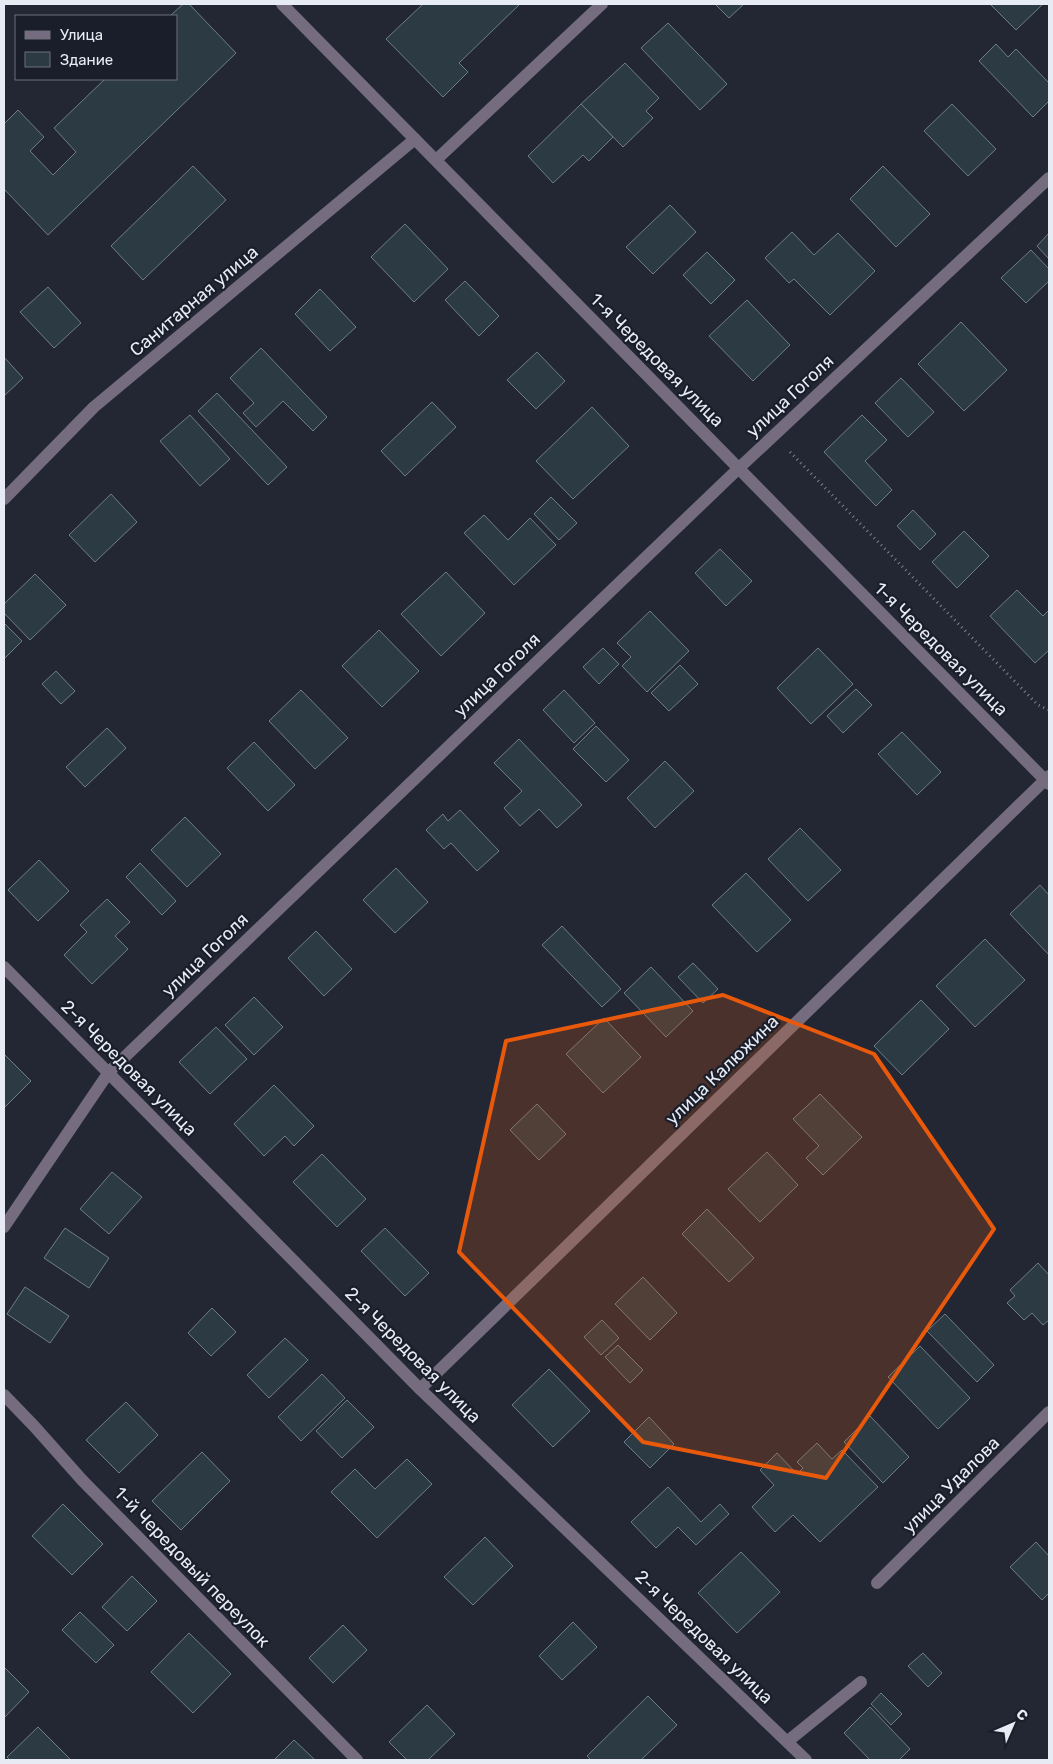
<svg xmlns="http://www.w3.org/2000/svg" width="1053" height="1764" font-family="Rubik,sans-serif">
<rect width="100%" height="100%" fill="#232734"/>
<g fill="#2c3a43" stroke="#6e7e88">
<path d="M183,4H189L236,53L48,235L4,189V124L18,110L44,137L30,151L53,175L76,152L54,128L105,79H176V16H170Z"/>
<path d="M423,4H520L459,63L468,72L443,97L386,39Z"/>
<path d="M715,4H744L729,18Z"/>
<path d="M990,4H1043L1016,30Z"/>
<path d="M668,23L727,84L700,110L641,48Z"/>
<path d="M996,44L1008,57L1016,49L1049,83V101L1033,117L979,61Z"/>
<path d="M625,63L659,98L646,111L653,118L623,147L581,104Z"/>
<path d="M581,104L613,137L589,161L583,155L553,183L528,156Z"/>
<path d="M952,104L996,149L968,176L924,131Z"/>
<path d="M193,166L226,200L143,280L111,246Z"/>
<path d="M883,166L930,214L896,247L850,199Z"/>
<path d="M670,205L696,232L653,274L626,247Z"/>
<path d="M405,224L448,269L414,302L371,257Z"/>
<path d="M792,232L814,255L838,233L875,271L830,315L794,279L789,283L765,258Z"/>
<path d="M1049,233V259L1037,246Z"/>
<path d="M1031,250L1049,269V281L1026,303L1001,278Z"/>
<path d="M707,252L735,280L711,304L683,275Z"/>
<path d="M465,281L499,316L479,336L445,300Z"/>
<path d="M48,287L81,323L54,348L20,312Z"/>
<path d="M320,289L356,327L330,351L295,314Z"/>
<path d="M747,300L790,345L753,381L709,336Z"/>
<path d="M961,322L1007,370L964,411L918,364Z"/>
<path d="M261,348L327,417L313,431L283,401L256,427L243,413L254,403L230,378Z"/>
<path d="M537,352L565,381L536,409L507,380Z"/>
<path d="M4,357L23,378L4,396Z"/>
<path d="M901,378L934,412L908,437L875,403Z"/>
<path d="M217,393L287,467L268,485L198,411Z"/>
<path d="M432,402L456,427L405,476L381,451Z"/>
<path d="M592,407L629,446L573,499L536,461Z"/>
<path d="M190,415L230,459L200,486L160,441Z"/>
<path d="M862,415L887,440L865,461L892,490L876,506L824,452Z"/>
<path d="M111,494L137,522L95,562L69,535Z"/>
<path d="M551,497L577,523L559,540L534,514Z"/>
<path d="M913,510L936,534L920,550L897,526Z"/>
<path d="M484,515L508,540L530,518L556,545L514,585L464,533Z"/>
<path d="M964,531L989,556L957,588L932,562Z"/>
<path d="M720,549L752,581L726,606L695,573Z"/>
<path d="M446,572L485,613L441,656L401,614Z"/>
<path d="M35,574L66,605L30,640L4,613V604Z"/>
<path d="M1017,590L1043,616L1049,610V650L1035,663L990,616Z"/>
<path d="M650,611L689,651L647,692L622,666L631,657L617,643Z"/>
<path d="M4,623L22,641L4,659Z"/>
<path d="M379,630L419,671L382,707L342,666Z"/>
<path d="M603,648L619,664L599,684L583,667Z"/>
<path d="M818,648L853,684L811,724L777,688Z"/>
<path d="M680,665L698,684L669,711L651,693Z"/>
<path d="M56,671L75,691L61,704L42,684Z"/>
<path d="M856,689L872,705L843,733L827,716Z"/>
<path d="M301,690L348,738L315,769L269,721Z"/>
<path d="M564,690L595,723L574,743L543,710Z"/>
<path d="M596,726L629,760L606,782L573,749Z"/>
<path d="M107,728L126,748L85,787L66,767Z"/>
<path d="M902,732L941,772L917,795L878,754Z"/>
<path d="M519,739L582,805L557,828L539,809L520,826L504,808L522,791L494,763Z"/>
<path d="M254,742L295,785L268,811L227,768Z"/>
<path d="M665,761L694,791L655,828L627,798Z"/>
<path d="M460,810L499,851L477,871L451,843L444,849L426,830L443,814L448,821Z"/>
<path d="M185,817L221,854L187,887L151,850Z"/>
<path d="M800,828L841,870L808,901L768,859Z"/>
<path d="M39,860L69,891L38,921L8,890Z"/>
<path d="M140,863L176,901L162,915L126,877Z"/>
<path d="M396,868L428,902L395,933L363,900Z"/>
<path d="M746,873L791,920L757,952L712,905Z"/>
<path d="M1040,885L1049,895V955L1010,914Z"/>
<path d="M107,899L130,922L115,936L128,949L92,984L64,955L87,932L80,925Z"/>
<path d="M562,926L621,989L602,1007L542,945Z"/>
<path d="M316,931L352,969L324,996L288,958Z"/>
<path d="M985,939L1025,980L975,1027L936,986Z"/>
<path d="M693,963L718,989L703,1003L678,977Z"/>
<path d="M651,967L693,1011L666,1037L624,993Z"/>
<path d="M254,997L283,1027L254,1055L225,1025Z"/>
<path d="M921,1000L949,1029L902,1075L874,1046Z"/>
<path d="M604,1018L641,1057L603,1093L566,1054Z"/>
<path d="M216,1027L247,1059L210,1094L179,1062Z"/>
<path d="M4,1054L31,1081L4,1108Z"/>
<path d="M274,1085L314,1126L294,1146L285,1136L264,1156L234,1124Z"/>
<path d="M820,1094L862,1137L823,1175L806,1158L819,1146L793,1119Z"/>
<path d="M537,1104L566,1134L539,1160L510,1130Z"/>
<path d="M767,1152L798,1185L760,1222L728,1189Z"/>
<path d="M322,1154L366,1199L337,1227L293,1182Z"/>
<path d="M112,1172L142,1197L109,1234L80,1209Z"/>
<path d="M707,1209L754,1258L729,1282L682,1234Z"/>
<path d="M65,1228L109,1258L89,1288L44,1258Z"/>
<path d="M385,1228L429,1273L405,1296L361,1251Z"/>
<path d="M1038,1263L1049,1275V1320L1043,1325L1032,1313L1024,1320L1007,1303L1015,1296L1010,1290Z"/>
<path d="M643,1277L677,1313L650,1340L615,1304Z"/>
<path d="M25,1287L69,1316L50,1343L7,1314Z"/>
<path d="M212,1308L236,1332L211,1356L188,1333Z"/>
<path d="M945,1314L994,1365L977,1382L927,1331Z"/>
<path d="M602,1320L619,1338L601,1355L584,1337Z"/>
<path d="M285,1338L308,1360L269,1398L247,1375Z"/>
<path d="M618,1345L643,1370L630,1383L605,1357Z"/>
<path d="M920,1346L970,1398L938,1429L888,1377Z"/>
<path d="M549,1369L590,1411L553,1447L512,1405Z"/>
<path d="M322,1374L345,1398L301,1441L278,1417Z"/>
<path d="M347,1400L374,1427L342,1458L316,1431Z"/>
<path d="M126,1402L158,1435L119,1473L86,1440Z"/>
<path d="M870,1416L909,1457L883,1483L844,1442Z"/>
<path d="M649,1417L674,1444L650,1468L624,1442Z"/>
<path d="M817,1443L832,1459L842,1450L878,1487L820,1542L793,1515L775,1532L752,1507L774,1485L760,1470L777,1453L797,1474L803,1468L797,1462Z"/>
<path d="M202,1452L230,1481L181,1530L152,1501Z"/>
<path d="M407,1459L432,1484L377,1538L331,1492L355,1469L375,1489Z"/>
<path d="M668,1487L701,1522L720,1504L729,1514L696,1545L678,1527L656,1548L631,1522Z"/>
<path d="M63,1504L103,1544L72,1575L32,1536Z"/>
<path d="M485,1537L513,1566L473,1605L444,1577Z"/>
<path d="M1036,1542L1049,1556V1593L1042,1600L1010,1567Z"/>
<path d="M741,1552L780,1592L737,1633L698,1593Z"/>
<path d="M132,1576L157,1601L127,1631L102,1607Z"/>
<path d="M80,1612L114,1645L96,1663L62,1630Z"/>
<path d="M573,1622L597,1647L562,1680L539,1656Z"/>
<path d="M343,1625L367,1650L333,1683L309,1658Z"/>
<path d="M189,1633L231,1674L193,1713L151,1672Z"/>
<path d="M923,1653L942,1673L928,1687L908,1666Z"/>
<path d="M5,1668L29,1692L4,1718V1670Z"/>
<path d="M881,1693L902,1714L891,1725L871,1704Z"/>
<path d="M648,1696L677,1725L641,1760H591L587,1756Z"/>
<path d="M427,1705L455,1734L428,1760H407L389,1742Z"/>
<path d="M870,1707L910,1749L899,1760H870L844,1733Z"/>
<path d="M38,1727L71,1760H10L7,1757Z"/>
<path d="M294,1740L315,1760H274Z"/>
</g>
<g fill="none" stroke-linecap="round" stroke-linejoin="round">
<path stroke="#7e828c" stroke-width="3" stroke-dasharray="1 4" stroke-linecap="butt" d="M790,452L1038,705L1049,710"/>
<g stroke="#756d7f" stroke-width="12">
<path d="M282,4L1049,784"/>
<path d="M436,160L602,4"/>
<path d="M4,499L94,407L415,139"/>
<path d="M4,967L420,1389L806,1760"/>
<path d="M4,1227L109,1072L739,468L1049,178"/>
<path d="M420,1389L1049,776"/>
<path d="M4,1395L34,1426L82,1480L357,1760"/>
<path d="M877,1583L1049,1412"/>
<path d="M788,1741L861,1682"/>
</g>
</g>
<path fill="#e8590c" fill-opacity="0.2" stroke="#e8590c" stroke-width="4" stroke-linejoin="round" d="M723,995L874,1054L994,1229L826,1478L643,1442L459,1252L506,1041Z"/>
<g text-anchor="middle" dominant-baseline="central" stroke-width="4.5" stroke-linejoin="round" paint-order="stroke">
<g font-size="18" fill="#e7ebf3" stroke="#1a1e2a">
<text transform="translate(194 301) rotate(-40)">Санитарная улица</text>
<text transform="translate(657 360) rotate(45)">1-я Чередовая улица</text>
<text transform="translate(790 396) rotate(-43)">улица Гоголя</text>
<text transform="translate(941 649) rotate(45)">1-я Чередовая улица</text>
<text transform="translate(497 675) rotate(-44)">улица Гоголя</text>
<text transform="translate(205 955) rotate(-44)">улица Гоголя</text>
<text transform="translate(129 1068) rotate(45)">2-я Чередовая улица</text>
<text transform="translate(722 1070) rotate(-44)">улица Калюжина</text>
<text transform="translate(413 1355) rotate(45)">2-я Чередовая улица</text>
<text transform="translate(951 1485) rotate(-45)">улица Удалова</text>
<text transform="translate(192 1567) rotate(46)">1-й Чередовый переулок</text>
<text transform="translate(704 1637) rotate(44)">2-я Чередовая улица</text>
</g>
</g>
<rect width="1053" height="1764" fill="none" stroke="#e7ebf3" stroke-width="10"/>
<rect x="15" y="15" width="162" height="65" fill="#1a1e2a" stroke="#6c707a"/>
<rect x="25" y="31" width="25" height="8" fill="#756d7f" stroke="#6c707a"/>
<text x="60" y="40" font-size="15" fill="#e7ebf3">Улица</text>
<rect x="25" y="52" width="25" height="15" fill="#2c3a43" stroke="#6c707a"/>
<text x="60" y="65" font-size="15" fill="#e7ebf3">Здание</text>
<g transform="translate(1013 1724) rotate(45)" stroke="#1a1e2a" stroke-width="4" paint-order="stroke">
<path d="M0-4L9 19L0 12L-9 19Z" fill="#e7ebf3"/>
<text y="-8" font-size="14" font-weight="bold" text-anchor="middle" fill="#e7ebf3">С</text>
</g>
</svg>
